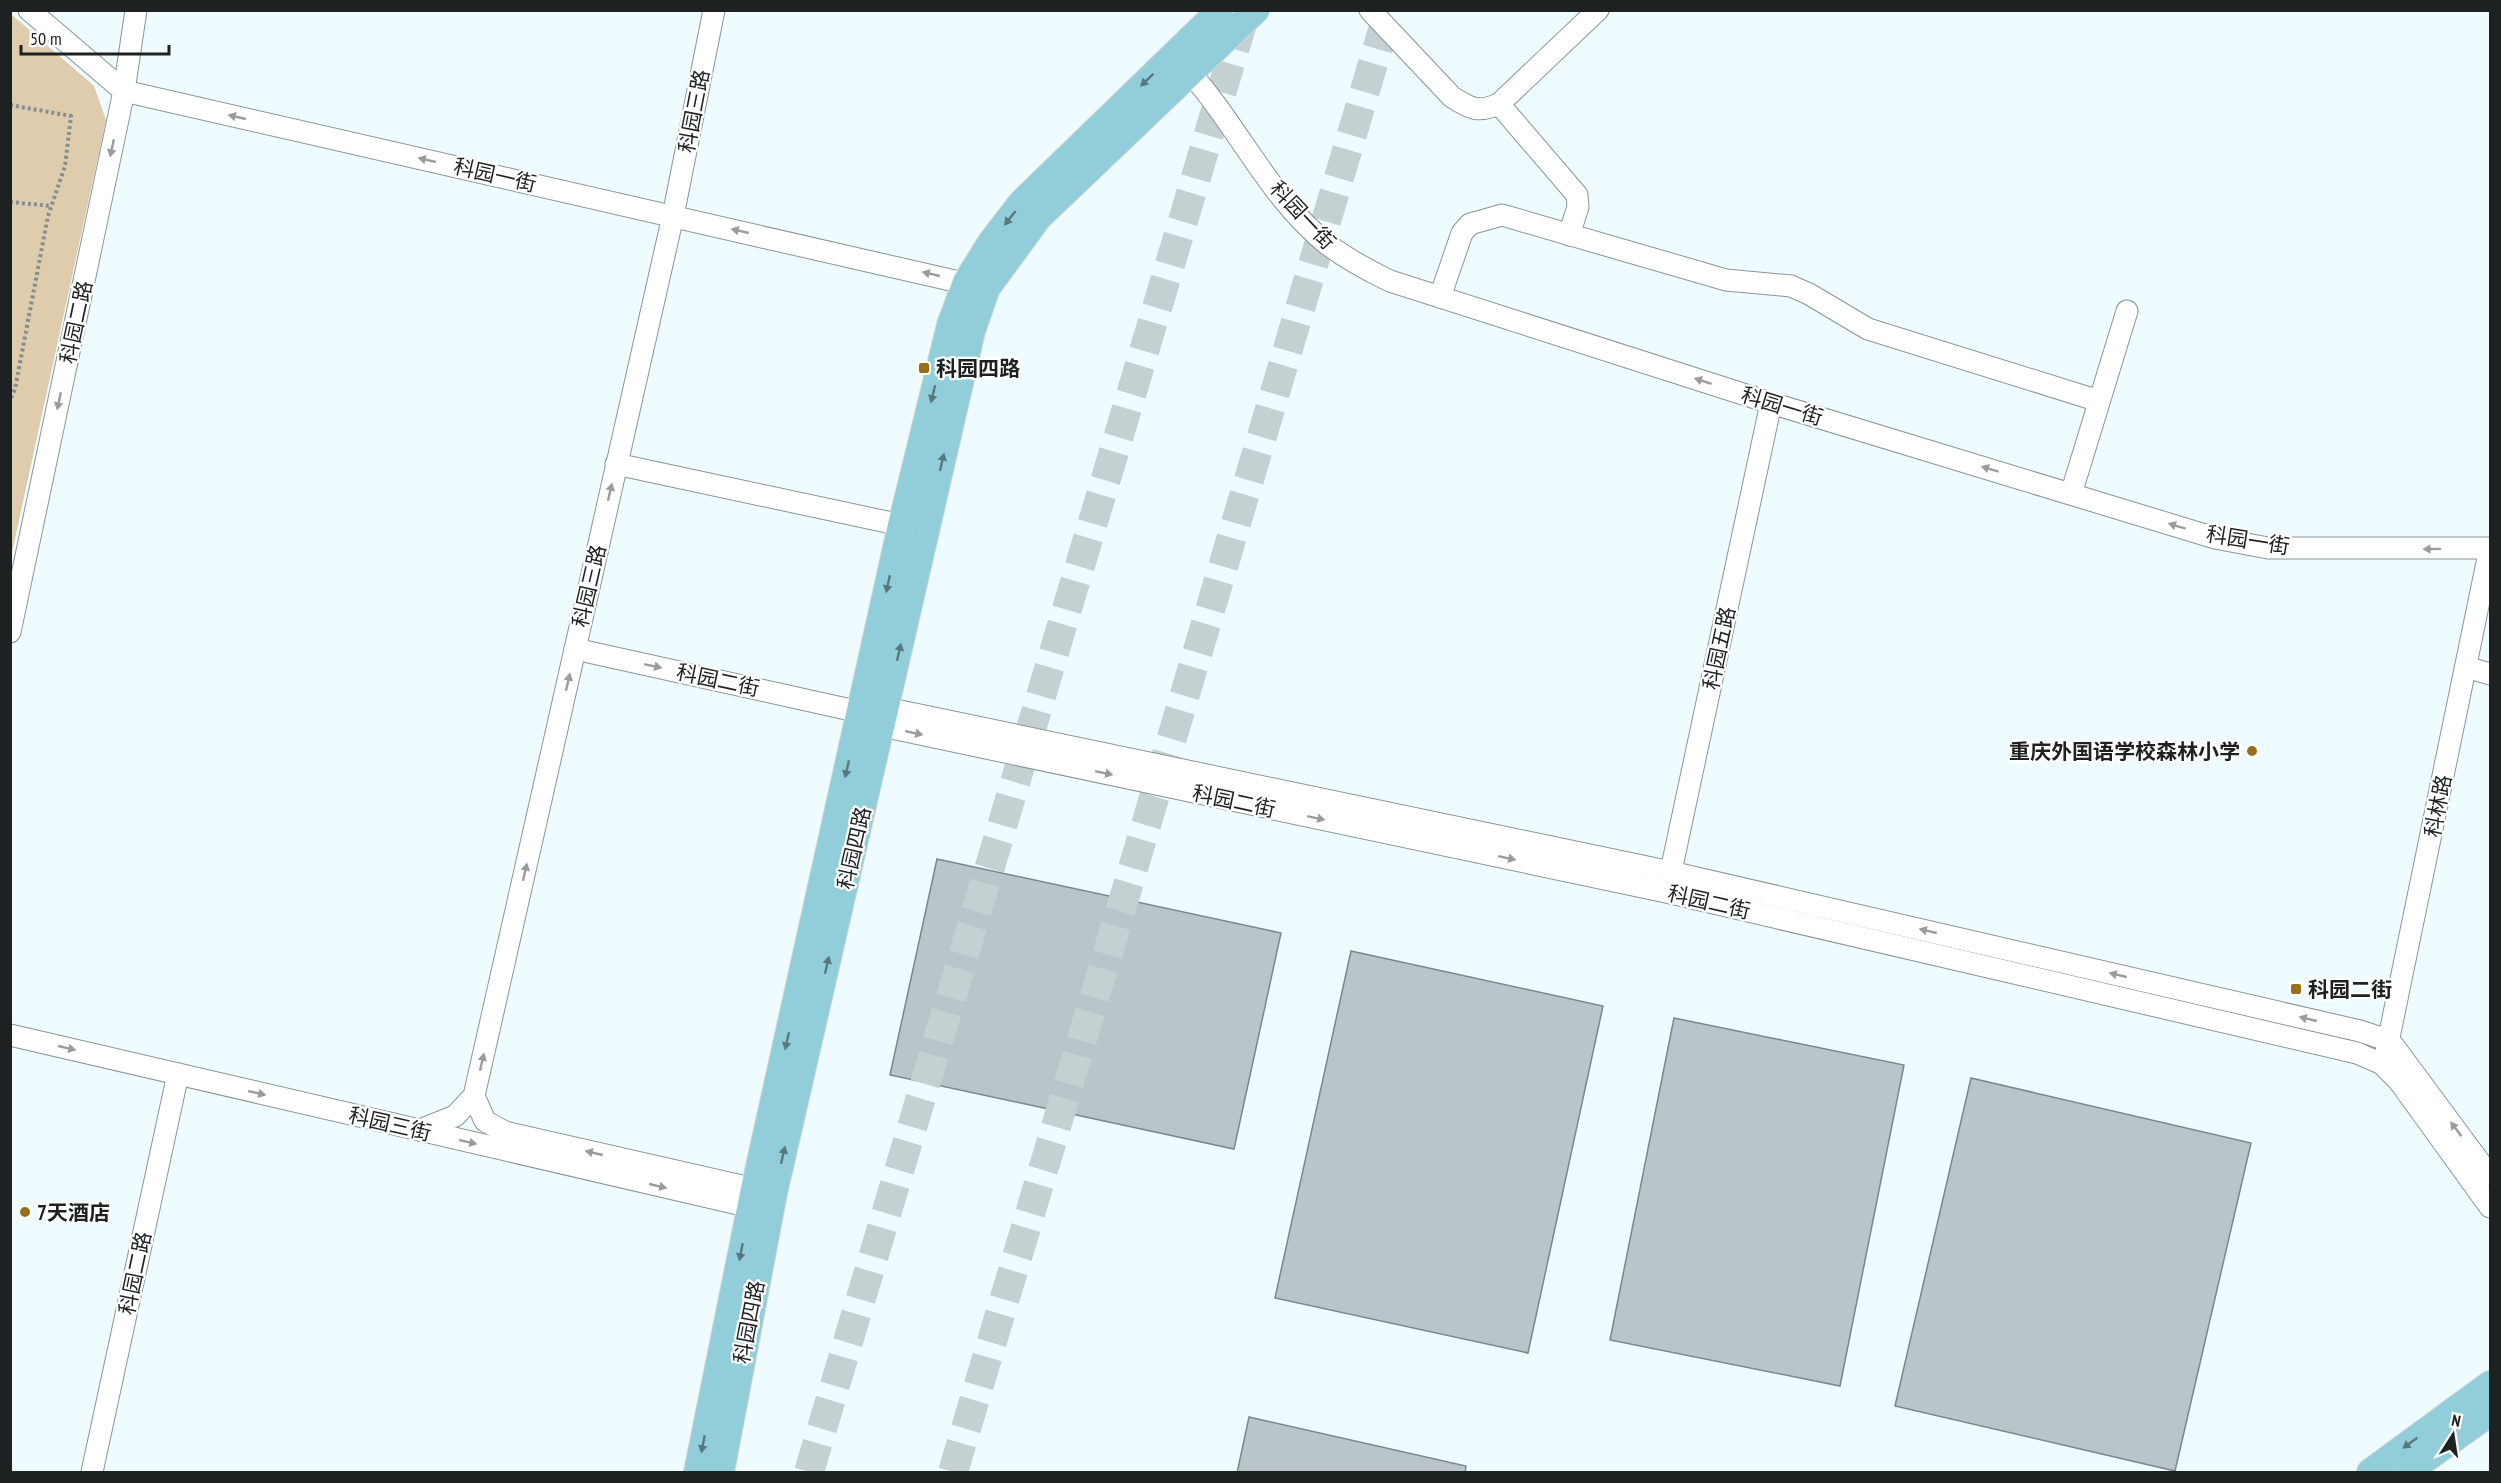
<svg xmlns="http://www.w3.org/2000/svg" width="2501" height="1483" font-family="'PT Sans Narrow','Noto Sans SC',sans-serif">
<rect width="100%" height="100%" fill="#effcff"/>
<path fill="#deccad" d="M11,14L94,86L106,120L11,557Z"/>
<g fill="#b9c5c8" stroke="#7c8789" stroke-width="1.5">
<path d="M937,859L1281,933L1234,1149L890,1075Z"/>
<path d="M1351,951L1603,1006L1528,1353L1275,1298Z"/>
<path d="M1674,1018L1904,1065L1840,1386L1610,1340Z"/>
<path d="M1971,1078L2251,1143L2175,1471L1895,1406Z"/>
<path d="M1249,1417L1466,1466L1465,1473H1237Z"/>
</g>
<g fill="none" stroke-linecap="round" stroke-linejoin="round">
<g stroke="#c5d0d3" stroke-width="30" stroke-dasharray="30 15" stroke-linecap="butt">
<path d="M809,1472L1246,10"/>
<path d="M953,1472L1389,10"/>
</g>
<defs>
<g id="minor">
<path d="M29,10L124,91L981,287"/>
<path d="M1370,10L1452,97C1471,109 1478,113 1499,104L1598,10"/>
<path d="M1180,62C1234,117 1266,195 1327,244C1347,259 1367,270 1390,281L1771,403L2215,538L2268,548H2490"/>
<path d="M1499,104L1577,195L1578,207L1569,235"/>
<path d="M1440,297L1462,233L1470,224L1502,215L1726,280L1791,286L1809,294L1868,329L2099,401"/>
<path d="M616,464L901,525"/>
<path d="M2071,494L2127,311"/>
<path d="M10,632L124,91L136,10"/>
<path d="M575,649L860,712L886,708L1671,872L2360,1031L2390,1041L2490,1176"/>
<path d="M2466,667L2490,674"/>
<path d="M868,717L882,726L1666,892L2357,1053L2382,1064L2399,1081L2490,1207"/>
<path d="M1668,885L1771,403"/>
<path d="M10,1035L764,1210"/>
<path d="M2386,1052L2490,548"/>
<path d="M474,1096L485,1121L505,1132L768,1192"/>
<path d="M420,1130L455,1116L474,1096L673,216L714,10"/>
<path d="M92,1472L178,1074"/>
</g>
<g id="major">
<path d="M697,1472L754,1189L901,525L950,325L966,282L991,242L1021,203L1220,10"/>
<path d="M721,1472L774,1193L972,331L987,288L1039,217L1256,10"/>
<path d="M2370,1472L2490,1384"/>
<path d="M2408,1472L2490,1413"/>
</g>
</defs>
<use href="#minor" stroke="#8a9598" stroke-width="23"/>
<use href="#major" stroke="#d6d7d7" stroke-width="28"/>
<g stroke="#868e90" stroke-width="4" stroke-dasharray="3 3" stroke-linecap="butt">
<path d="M10,105L71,116L65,166L48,216L15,389L10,400"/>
<path d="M10,202L52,206"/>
</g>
<use href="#minor" stroke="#fff" stroke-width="21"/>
<use href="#major" stroke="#92ceda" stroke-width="26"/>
</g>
<defs><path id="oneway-solid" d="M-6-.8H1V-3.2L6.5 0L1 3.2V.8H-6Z" transform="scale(1.5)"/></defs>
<g fill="#58787e">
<use href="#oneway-solid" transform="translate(1147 80) rotate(136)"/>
<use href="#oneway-solid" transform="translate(1010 218) rotate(128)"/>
<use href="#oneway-solid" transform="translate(933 394) rotate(104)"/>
<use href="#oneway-solid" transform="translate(942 462) rotate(-77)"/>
<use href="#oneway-solid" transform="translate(888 584) rotate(102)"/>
<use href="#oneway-solid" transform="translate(899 652) rotate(-77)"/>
<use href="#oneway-solid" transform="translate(847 769) rotate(103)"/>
<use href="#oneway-solid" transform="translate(827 965) rotate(-77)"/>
<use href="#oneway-solid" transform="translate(787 1041) rotate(103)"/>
<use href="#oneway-solid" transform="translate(783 1155) rotate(-77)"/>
<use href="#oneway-solid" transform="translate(741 1252) rotate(101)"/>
<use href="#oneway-solid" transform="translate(2410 1443) rotate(144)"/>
<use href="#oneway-solid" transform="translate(703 1444) rotate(101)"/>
</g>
<g fill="#999b9c">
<use href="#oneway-solid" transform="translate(237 117) rotate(-167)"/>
<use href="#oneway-solid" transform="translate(112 148) rotate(102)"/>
<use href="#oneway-solid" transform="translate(427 160) rotate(-167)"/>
<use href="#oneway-solid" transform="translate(740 231) rotate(-167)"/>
<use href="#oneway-solid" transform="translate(931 274) rotate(-167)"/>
<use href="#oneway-solid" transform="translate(1703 381) rotate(-162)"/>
<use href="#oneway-solid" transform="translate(59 401) rotate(102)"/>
<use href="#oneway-solid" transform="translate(1990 469) rotate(-163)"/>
<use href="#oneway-solid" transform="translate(610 492) rotate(-77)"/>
<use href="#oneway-solid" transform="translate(2177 526) rotate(-163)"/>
<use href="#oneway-solid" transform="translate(2432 549) rotate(179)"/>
<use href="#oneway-solid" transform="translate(653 666) rotate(12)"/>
<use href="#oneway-solid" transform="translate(568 682) rotate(-77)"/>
<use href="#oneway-solid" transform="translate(914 733) rotate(12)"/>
<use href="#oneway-solid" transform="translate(1104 773) rotate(12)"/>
<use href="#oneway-solid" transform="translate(1316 818) rotate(12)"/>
<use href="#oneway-solid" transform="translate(1507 858) rotate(12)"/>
<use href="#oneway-solid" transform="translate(525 872) rotate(-77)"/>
<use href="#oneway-solid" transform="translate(1928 931) rotate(-167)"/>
<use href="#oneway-solid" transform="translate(2118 975) rotate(-167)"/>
<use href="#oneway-solid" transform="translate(2308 1019) rotate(-167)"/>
<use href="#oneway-solid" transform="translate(67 1048) rotate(13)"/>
<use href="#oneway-solid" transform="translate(482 1062) rotate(-77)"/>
<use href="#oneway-solid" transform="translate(257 1093) rotate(13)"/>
<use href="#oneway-solid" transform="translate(2456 1129) rotate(-127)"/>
<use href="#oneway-solid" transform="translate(468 1142) rotate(13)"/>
<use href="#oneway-solid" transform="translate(594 1153) rotate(-167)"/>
<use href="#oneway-solid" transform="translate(658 1186) rotate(13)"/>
</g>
<g fill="#976e1a" stroke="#fff" stroke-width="2">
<rect x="918" y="362" width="12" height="12" rx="3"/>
<circle cx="2252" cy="751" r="6"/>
<rect x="2290" y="983" width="12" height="12" rx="3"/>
<circle cx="25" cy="1212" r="6"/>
</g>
<g text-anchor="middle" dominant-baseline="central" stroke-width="4.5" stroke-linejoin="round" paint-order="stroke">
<g font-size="21" fill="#1d2122" stroke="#fff">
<text transform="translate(694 111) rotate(-79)">科园三路</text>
<text transform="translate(495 175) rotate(13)">科园一街</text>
<text transform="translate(1303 215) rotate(47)">科园一街</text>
<text transform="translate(76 322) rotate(-78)">科园二路</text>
<text transform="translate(1782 406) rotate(17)">科园一街</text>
<text transform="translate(2248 540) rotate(9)">科园一街</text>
<text transform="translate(589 586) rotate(-77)">科园三路</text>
<text transform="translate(1719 648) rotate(-78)">科园五路</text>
<text transform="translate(718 680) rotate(12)">科园二街</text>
<text transform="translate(1234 801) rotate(12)">科园二街</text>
<text transform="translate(2438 806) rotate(-79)">科林路</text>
<text transform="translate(854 848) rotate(-77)">科园四路</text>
<text transform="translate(1709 902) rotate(13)">科园二街</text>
<text transform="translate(390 1124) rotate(13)">科园三街</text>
<text transform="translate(135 1273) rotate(-78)">科园二路</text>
<text transform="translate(749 1322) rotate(-79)">科园四路</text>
</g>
<g font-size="21" font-weight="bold" fill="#1d2122" stroke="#fff" text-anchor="start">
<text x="936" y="368">科园四路</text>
<text x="2240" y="751" text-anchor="end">重庆外国语学校森林小学</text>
<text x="2308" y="989">科园二街</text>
<text x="37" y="1212">7天酒店</text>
</g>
</g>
<rect width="2501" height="1483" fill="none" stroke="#1d2122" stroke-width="24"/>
<g transform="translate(2453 1435) rotate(12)" stroke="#ffffff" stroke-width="4.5" paint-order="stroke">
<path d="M0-4.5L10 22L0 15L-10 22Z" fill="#1d2122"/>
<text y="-9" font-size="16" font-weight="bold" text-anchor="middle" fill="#1d2122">N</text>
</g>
<path d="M21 45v9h148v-9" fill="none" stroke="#1d2122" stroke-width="3"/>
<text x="30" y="45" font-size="18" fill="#1d2122" stroke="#ffffff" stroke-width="4.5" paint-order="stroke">50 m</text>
</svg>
